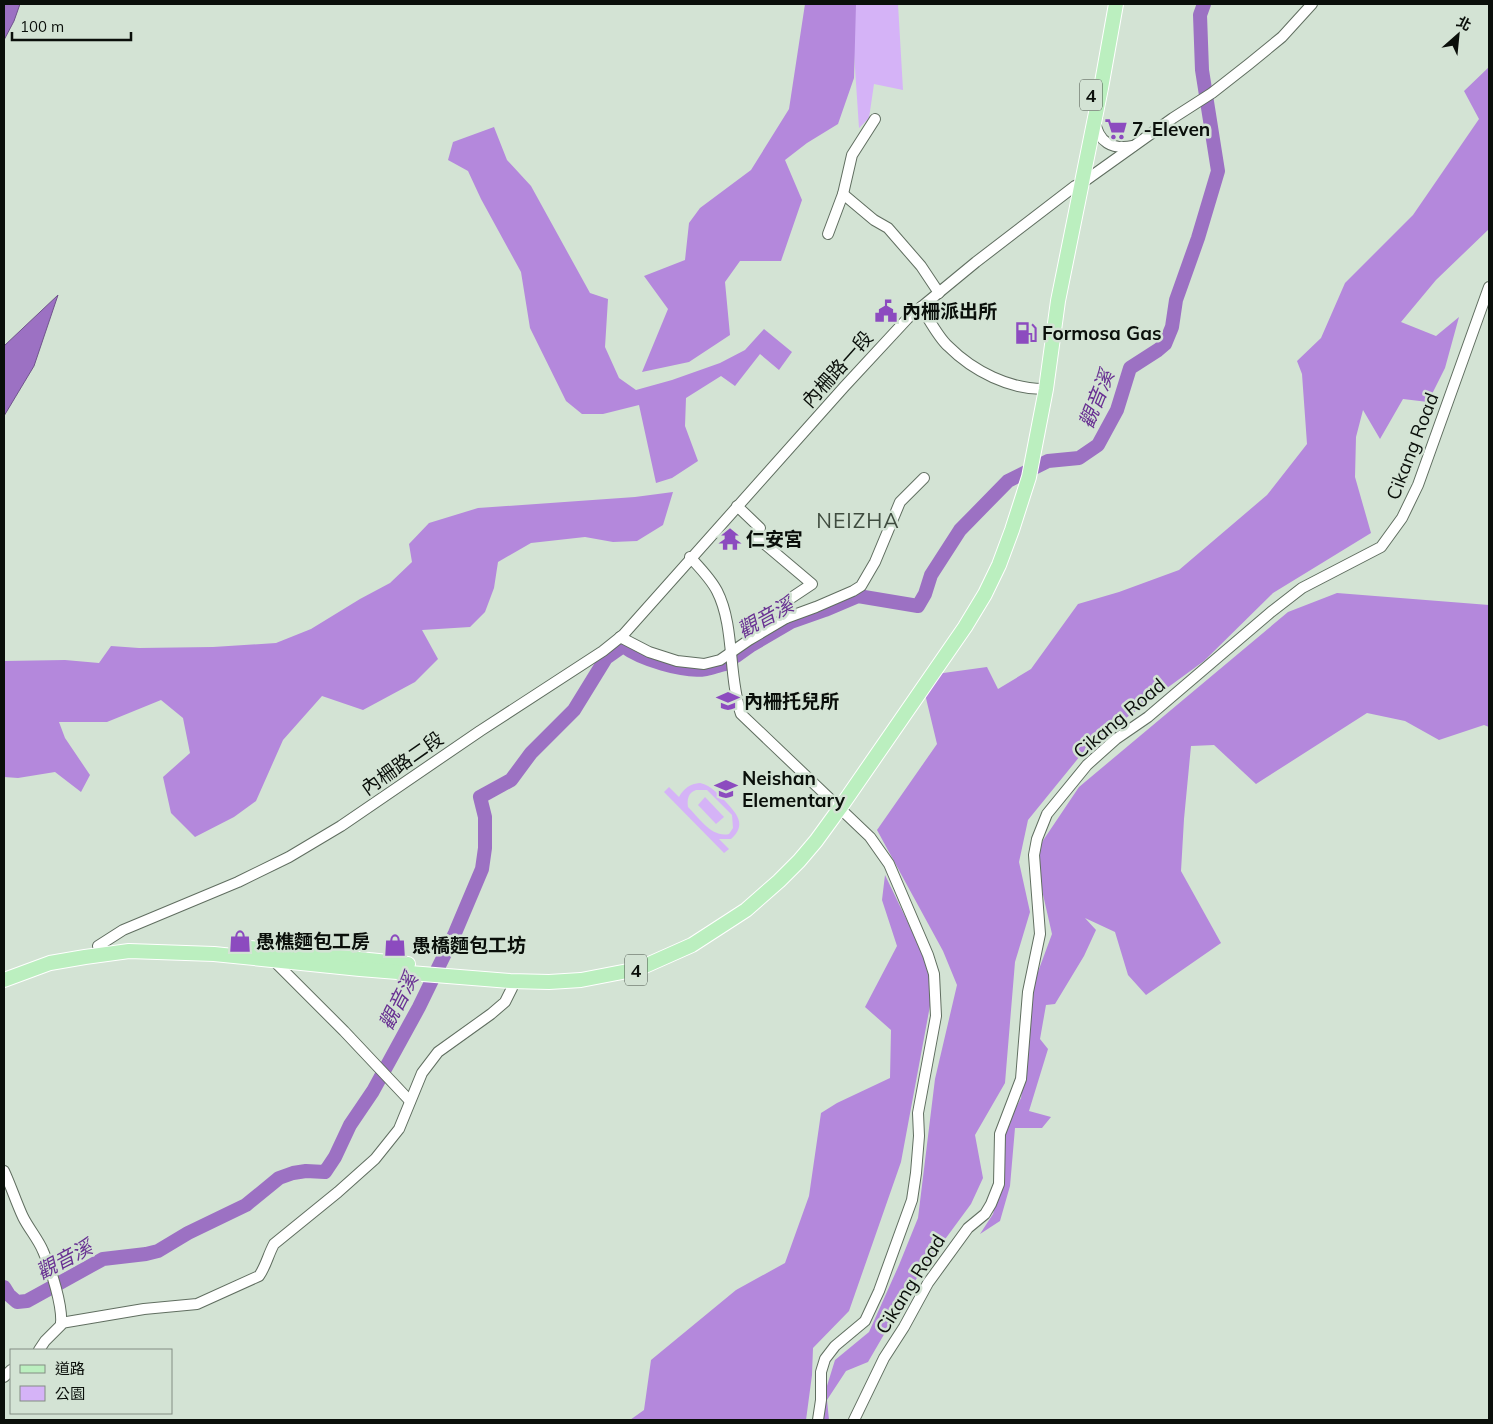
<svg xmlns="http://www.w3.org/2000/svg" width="1493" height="1424" font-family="Mulish,'Noto Sans TC',sans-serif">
<rect width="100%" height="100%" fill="#d3e3d4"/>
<g fill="#d5b3f7" fill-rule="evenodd">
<path d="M853,4H898L903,90L874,84L869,118L859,128L851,8Z"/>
<path d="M700,783C712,786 718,794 726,802C737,814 747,825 731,839H719L729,849L724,853L664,792L669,787L679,797C684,788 690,784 700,783ZM696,790H707L732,815L733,828L729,834C712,838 699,818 688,807C687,799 688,793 696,790Z"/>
<path d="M705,797L724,817L716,824L698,805Z"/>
</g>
<g fill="#b488dc">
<path d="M805,4H856L854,78L838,124L807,143L785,160L802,200L781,261H740L725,282L730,335L689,362L642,372L668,309L644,276L685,260L689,223L700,208L751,170L789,109Z"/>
<path d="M1489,67V229L1436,280L1401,322L1436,336L1459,317L1445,368L1428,402L1403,399L1380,439L1363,410L1356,437L1355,477L1371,533L1273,593L1204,661L1089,745L1028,820L1019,862L1030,912L1015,962L1005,1083L975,1135L983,1178L971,1204L918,1276L868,1362L846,1371L827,1400L829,1420H820L822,1402L835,1360L869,1332L899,1265L918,1218L935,1079L957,985L943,951L877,830L937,744L925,694L936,674L987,667L998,689L1031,669L1078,604L1119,592L1179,570L1267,495L1307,444L1302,374L1297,361L1321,338L1345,283L1413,215L1479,119L1464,91Z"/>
<path d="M494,127L507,160L531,186L590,293L608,299L605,347L619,378L636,390L672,380L720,363L745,350L764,329L792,352L779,370L760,354L735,386L721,376L686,398L685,426L698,461L672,478L656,483L639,405L603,414H582L566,401L530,328L521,272L481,199L468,171L448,160L453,142Z"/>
<path d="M673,492L663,525L637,541L613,542L585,537L531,543L498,562L494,588L485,612L470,627L422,630L438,659L415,682L363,710L322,696L283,740L256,801L234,817L195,837L171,813L163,777L190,753L183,718L161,700L107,722H59L65,738L90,775L81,792L55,772L18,778L4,777V661L65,660L99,663L111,646L139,648L213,647L276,643L311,629L360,599L390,583L412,562L409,544L429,523L478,508L635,497Z"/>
<path d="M1337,593L1489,605V727L1484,725L1439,740L1405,721L1367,713L1256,784L1214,745L1191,746L1184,819L1181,871L1221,943L1146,995L1128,975L1115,932L1085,918L1096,930L1084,956L1055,1004L1046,1005L1040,1039L1048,1049L1029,1111L1051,1117L1042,1128H1015L1010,1186L1000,1221L980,1234L993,1214L1004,1165L1001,1137L1021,1098L1029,1034L1032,988L1052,934L1039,877L1040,845L1079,787L1288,612Z"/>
<path d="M885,875L927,962L932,995L901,1162L849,1311L813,1348L812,1375L806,1420H630L644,1410L651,1360L736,1290L785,1263L809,1196L821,1113L837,1103L890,1078L891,1030L865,1007L897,946L882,900Z"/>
</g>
<g fill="#9c71c3" stroke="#70548c">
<path d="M4,4H20L14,21L4,40Z"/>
<path d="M58,295L34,366L4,416V346Z"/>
</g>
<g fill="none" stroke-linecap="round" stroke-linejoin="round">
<g stroke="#9c71c3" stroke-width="14">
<path d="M736,656L750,646L791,622L825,610L858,596L918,606L925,594L931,575L960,530L1008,481L1048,461L1079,458L1098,445L1117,410L1130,368L1158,350L1165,344L1172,327L1176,300L1198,238L1218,171L1202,70L1200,15L1204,4"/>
<path d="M4,1287L9,1295L17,1302L27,1301L103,1259L146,1254L158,1251L188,1233L246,1205L279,1178L293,1173L306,1171L325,1172L335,1157L350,1125L373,1091L419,1007L455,933L482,869L485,848V817L480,797L511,780L531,753L574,710L606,658L623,646C640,659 684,673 706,669C712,668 719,665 725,664"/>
</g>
<defs>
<g id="minor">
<path d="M1095,121C1098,142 1112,150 1133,146"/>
<path d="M843,194L874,220L888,228L921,266L939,293"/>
<path d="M828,234L843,194L852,155L875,119"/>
<path d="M921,307C929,319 938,337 948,346C973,371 1010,390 1046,389"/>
<path d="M737,506L760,528L754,535L812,584L782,604L786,618"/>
<path d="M690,557C700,568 711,579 717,591C735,626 728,676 741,714L870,837L889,864L928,955L934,974L936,1016L918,1113L919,1136L916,1173L912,1200L879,1291L865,1321L835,1346L825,1359L821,1372V1400L818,1420"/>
<path d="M620,637L649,652L677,661L704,664L720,660L749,640L786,618L816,607L853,591L861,586L875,562L900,502L924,478"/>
<path d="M98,946L123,930L238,882L289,857L341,826L480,731L603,651L623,635L844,387L908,318L976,262L1075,186L1082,183L1173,118L1212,93L1249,64L1282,37L1312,4"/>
<path d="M274,961L344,1031L410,1101"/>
<path d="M4,1171C11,1186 16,1202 23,1217C29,1229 38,1239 43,1251C51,1269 63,1306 61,1325L45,1341L39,1350"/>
<path d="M61,1323L144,1309L197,1304L259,1276C266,1266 268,1255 274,1244L338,1192L375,1159L399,1129L422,1073L438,1052L491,1014L505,1002L512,988L513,981"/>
<path d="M4,1377L11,1370"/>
<path d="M854,1420L884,1358L904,1327L928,1283L968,1228L985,1214L991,1204L999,1184L1000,1134L1021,1079L1028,992L1040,934L1034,855L1037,839L1047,814L1087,765L1116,739L1148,717L1271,612L1302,588L1381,547L1402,518L1418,485L1489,287"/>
</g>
<g id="major">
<path d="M250,948L408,964"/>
<path d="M4,980L50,963L85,957L129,951L214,954L360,969L510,981L549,982L581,980L638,969L692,945L746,910L779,881L799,861L816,841L840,808L965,627L985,594L999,565L1012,530L1029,477L1046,389L1058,301L1101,88L1116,4"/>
</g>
</defs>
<use href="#minor" stroke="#606e60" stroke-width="12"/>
<use href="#major" stroke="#fff" stroke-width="16"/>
<use href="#minor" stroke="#fff" stroke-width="10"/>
<use href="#major" stroke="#bbefbf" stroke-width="14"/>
</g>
<defs>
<symbol id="supermarket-bare" viewBox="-9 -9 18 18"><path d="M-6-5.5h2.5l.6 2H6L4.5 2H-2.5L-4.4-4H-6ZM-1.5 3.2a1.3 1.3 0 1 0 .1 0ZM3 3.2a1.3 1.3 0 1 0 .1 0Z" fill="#8c4bbf" stroke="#d3e3d4" stroke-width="2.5" paint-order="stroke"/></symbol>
<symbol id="civic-bare" viewBox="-9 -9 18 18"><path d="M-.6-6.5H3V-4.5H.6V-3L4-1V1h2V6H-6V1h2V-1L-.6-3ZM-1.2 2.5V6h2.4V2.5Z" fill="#8c4bbf" stroke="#d3e3d4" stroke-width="2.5" paint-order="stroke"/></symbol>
<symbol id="fuel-bare" viewBox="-9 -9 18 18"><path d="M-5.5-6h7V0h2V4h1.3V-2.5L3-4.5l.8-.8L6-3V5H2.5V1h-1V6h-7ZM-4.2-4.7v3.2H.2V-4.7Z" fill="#8c4bbf" stroke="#d3e3d4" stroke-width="2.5" paint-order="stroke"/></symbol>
<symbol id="temple-bare" viewBox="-9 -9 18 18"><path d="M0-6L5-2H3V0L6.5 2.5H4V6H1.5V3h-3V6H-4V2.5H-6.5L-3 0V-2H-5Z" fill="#8c4bbf" stroke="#d3e3d4" stroke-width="2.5" paint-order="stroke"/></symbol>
<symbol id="school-bare" viewBox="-9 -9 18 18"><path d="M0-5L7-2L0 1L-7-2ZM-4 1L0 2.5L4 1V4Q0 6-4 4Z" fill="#8c4bbf" stroke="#d3e3d4" stroke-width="2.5" paint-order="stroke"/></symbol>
<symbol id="shop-bare" viewBox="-9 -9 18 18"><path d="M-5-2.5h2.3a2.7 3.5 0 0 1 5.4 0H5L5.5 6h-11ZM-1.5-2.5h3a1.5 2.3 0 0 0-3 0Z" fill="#8c4bbf" stroke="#d3e3d4" stroke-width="2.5" paint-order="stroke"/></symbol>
</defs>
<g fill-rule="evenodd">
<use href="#supermarket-bare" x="1100" y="113" width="32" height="32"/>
<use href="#civic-bare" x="870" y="295" width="32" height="32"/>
<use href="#fuel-bare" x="1010" y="317" width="32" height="32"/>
<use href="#temple-bare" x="714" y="523" width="32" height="32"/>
<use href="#school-bare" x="712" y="685" width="32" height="32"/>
<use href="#school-bare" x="710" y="773" width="32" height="32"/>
<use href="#shop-bare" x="224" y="925" width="32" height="32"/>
<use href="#shop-bare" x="379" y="929" width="32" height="32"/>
</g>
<g text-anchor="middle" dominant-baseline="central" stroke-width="5" stroke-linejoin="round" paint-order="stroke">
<g fill="#d3e3d4" stroke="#464f47" stroke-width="1">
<rect x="1080" y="79.5" width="22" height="31" rx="4"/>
<rect x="625" y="954.5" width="22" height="31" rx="4"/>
</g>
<g font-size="18" font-weight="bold" fill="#0a0f0a">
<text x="1091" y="95">4</text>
<text x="636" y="970">4</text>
</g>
<g font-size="19" font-weight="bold" fill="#0a0f0a" stroke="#d3e3d4" text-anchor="start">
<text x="1132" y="129">7-Eleven</text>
<text x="902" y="311">內柵派出所</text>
<text x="1042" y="333">Formosa Gas</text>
<text x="746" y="539">仁安宮</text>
<text x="744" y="701">內柵托兒所</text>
<text x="742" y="778">Neishan<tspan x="742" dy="22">Elementary</tspan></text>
<text x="256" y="941">愚樵麵包工房</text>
<text x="412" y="945">愚橋麵包工坊</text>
</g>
<g font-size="19" fill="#0a0f0a" stroke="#d3e3d4">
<text transform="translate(837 369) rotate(-48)">內柵路一段</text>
<text transform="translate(1412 446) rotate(-69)">Cikang Road</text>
<text transform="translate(1119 718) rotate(-40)">Cikang Road</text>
<text transform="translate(402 763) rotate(-35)">內柵路二段</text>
<text transform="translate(910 1284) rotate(-58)">Cikang Road</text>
</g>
<g font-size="20" font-style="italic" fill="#683092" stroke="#d3e3d4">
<text transform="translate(1096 399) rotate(-68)">觀音溪</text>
<text transform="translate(765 617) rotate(-29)">觀音溪</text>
<text transform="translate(398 1001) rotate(-63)">觀音溪</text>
<text transform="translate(64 1259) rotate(-28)">觀音溪</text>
</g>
<g font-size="21" letter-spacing="1" fill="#3f4c3f" stroke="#d3e3d4">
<text x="858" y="520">NEIZHA</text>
</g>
</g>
<rect width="1493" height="1424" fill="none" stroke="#0a0f0a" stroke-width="10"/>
<rect x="10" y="1349" width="162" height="65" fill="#d3e3d4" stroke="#838e83"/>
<rect x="20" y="1365" width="25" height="8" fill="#bbefbf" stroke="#838e83"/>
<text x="55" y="1374" font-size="15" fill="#0a0f0a">道路</text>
<rect x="20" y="1386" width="25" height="15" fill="#d5b3f7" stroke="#838e83"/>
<text x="55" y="1399" font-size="15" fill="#0a0f0a">公園</text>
<g transform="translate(1458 35) rotate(27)" stroke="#d3e3d4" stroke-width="4" paint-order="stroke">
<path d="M0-4L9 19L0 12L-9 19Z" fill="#0a0f0a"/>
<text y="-8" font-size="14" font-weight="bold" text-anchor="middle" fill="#0a0f0a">北</text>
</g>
<path d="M12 32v8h119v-8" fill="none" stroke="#0a0f0a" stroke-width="2.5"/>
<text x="20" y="32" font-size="15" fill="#0a0f0a" stroke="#d3e3d4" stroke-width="4" paint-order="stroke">100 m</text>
</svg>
